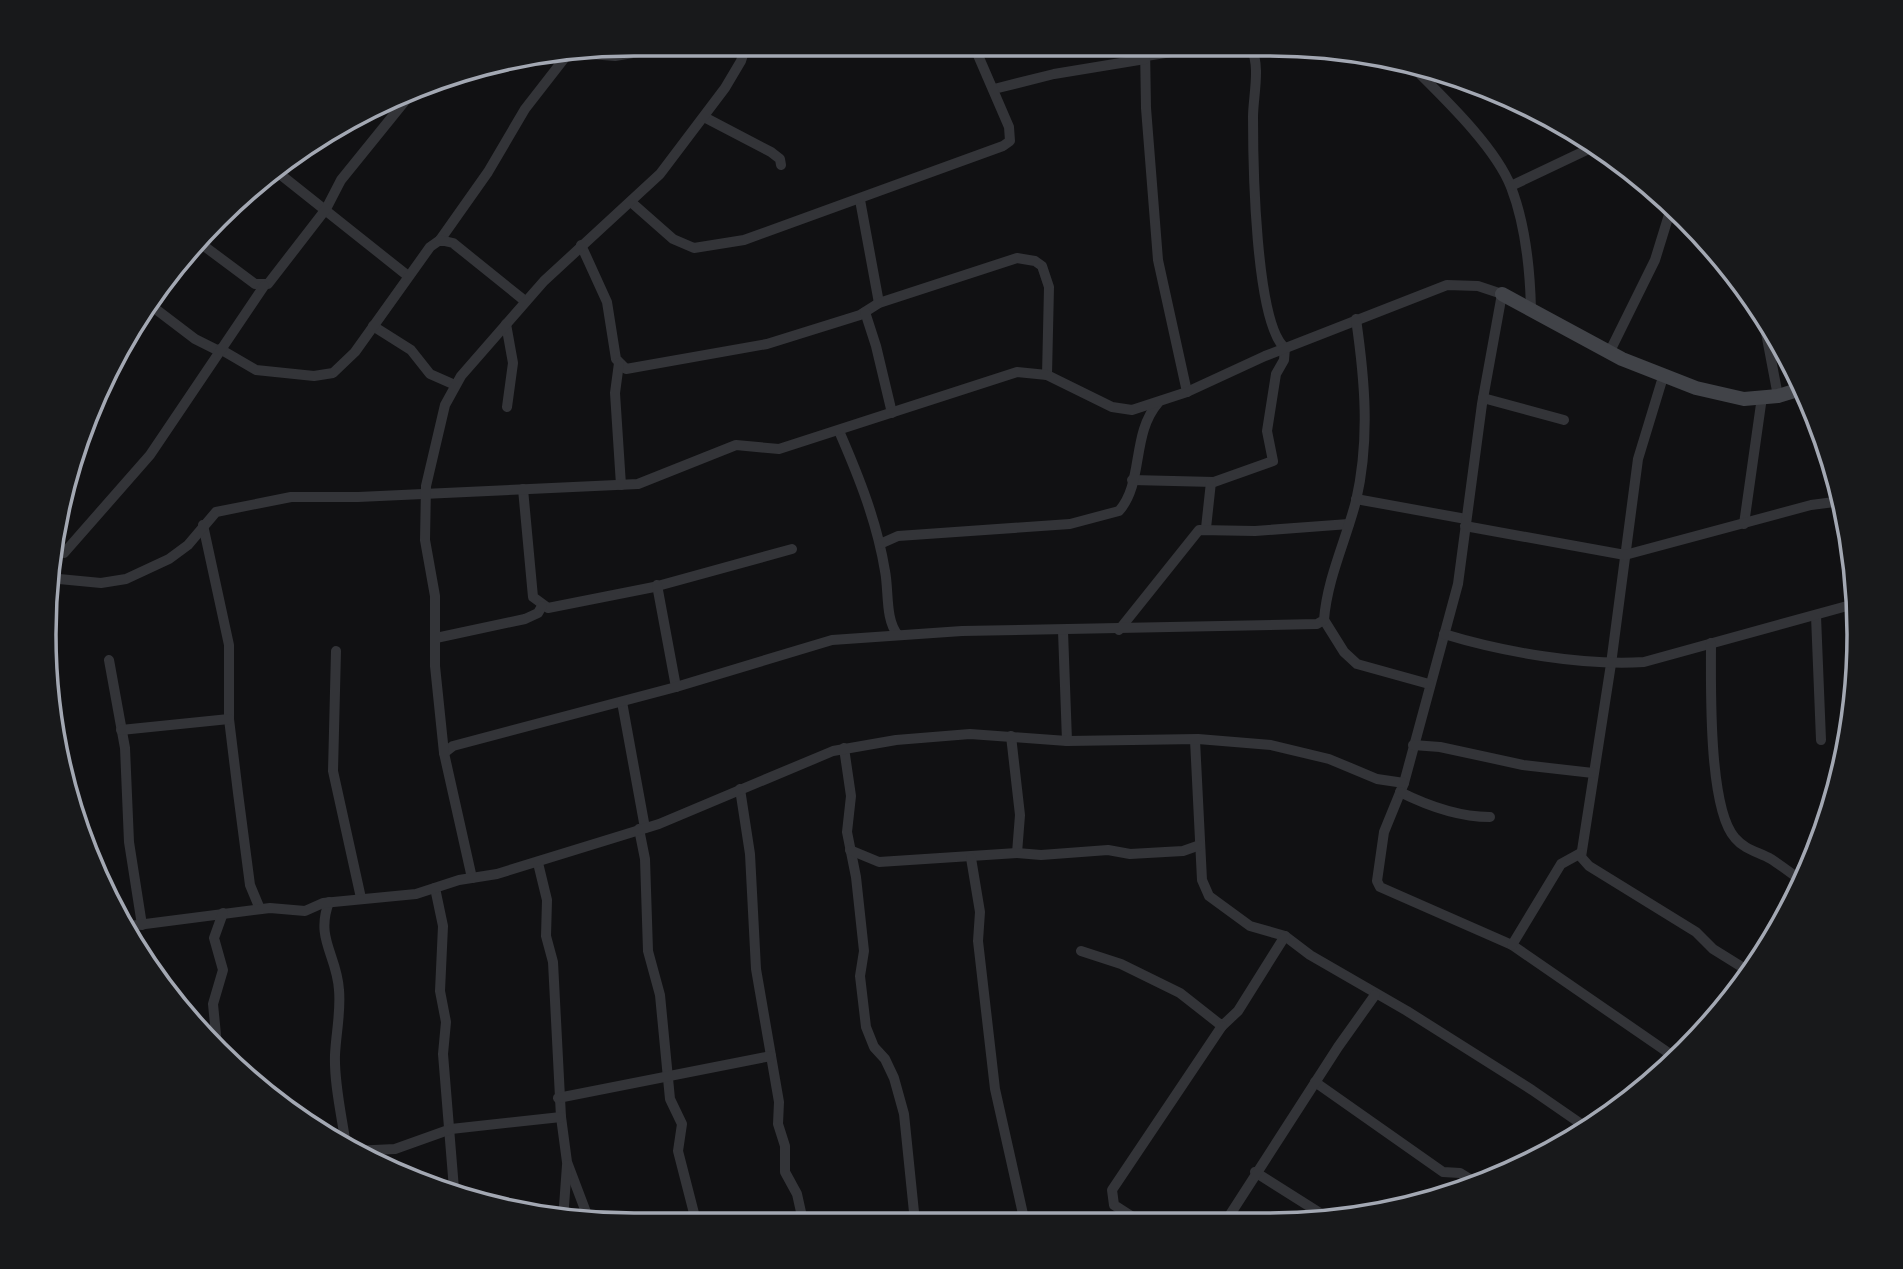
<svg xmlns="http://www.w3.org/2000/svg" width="1903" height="1269" font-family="Lato,sans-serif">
<rect width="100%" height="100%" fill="#111113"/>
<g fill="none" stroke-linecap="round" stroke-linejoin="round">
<g stroke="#333438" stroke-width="10">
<path d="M1145,47L1146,108L1158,260L1187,392"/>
<path d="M578,53L615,56L686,44"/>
<path d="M1146,56L1197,48"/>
<path d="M1416,70C1446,100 1496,148 1511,187C1526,226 1530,268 1531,309"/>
<path d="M994,89L1054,74L1145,59"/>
<path d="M704,117L771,152L780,159L781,165"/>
<path d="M276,171L408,276"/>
<path d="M1511,186L1593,147"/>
<path d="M860,200L879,303"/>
<path d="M631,202L673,239L694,248L744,240L1003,146L1010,141L1009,127L974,46"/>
<path d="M440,240L488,172L525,109L567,55"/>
<path d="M200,243L255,284H268L326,209L341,180L413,91"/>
<path d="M581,245L607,302L616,359L626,369L767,344L860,315L879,303L1017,258L1035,261L1042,266L1049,287L1047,375"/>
<path d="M149,304L195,339L219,351"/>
<path d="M865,312L876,346L892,413"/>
<path d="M1763,317L1778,396"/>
<path d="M506,324L513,363L507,407"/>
<path d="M373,326L411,350L430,374L455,385"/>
<path d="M220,349L256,370L314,376L333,373L355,352L430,247L440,240L453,243L525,301"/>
<path d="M1610,351L1655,260L1672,205"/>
<path d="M619,363L615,393L621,485"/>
<path d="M1663,377L1638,459L1611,664L1581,857L1589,866L1696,932L1713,949L1750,972"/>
<path d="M1483,398L1564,420"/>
<path d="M839,431C859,477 877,522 885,571C889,591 885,620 898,635"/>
<path d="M1132,480L1214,482L1273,461L1267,431L1276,374L1284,360L1285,348C1255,323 1253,160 1253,117C1253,97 1261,66 1251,48"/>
<path d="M523,489L533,597L548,608L654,587L792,549"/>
<path d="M1356,499L1466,519"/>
<path d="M1744,524L1762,397"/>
<path d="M203,525L229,645V719L238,793L250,885L260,909"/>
<path d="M1465,526L1625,555L1811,505L1842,501"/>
<path d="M1206,528L1211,482"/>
<path d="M880,544L898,536L1070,524L1119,511C1144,483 1131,434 1158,403"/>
<path d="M64,553L150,455L264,286"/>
<path d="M59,579L101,583L126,579L169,559L188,545L216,512L291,497H358L638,484L736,445L779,449L1017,372L1047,375L1112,407L1132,410L1187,392L1265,356L1447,285L1478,286L1502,294L1482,404L1458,584L1404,783L1384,832L1377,881L1380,887L1512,945L1676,1058"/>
<path d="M657,585L676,687"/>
<path d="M1816,616L1821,740"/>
<path d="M1324,620L1344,652L1357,664L1429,684"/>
<path d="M1119,630L1199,530L1255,531L1349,524"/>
<path d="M1063,631L1067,741"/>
<path d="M1444,634C1503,652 1583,666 1644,662L1858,603"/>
<path d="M436,638L525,619L538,613L542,606"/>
<path d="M1711,643C1711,685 1708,808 1735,838C1745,850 1759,852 1771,859C1782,866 1792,874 1802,881"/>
<path d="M336,651L333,771L361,898"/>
<path d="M109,660L125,748L129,842L142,925"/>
<path d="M622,702L645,828"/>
<path d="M121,730L229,719"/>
<path d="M1011,736L1020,815L1017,853"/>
<path d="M1195,740L1202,880L1209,896L1250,926L1285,936L1310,955L1407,1011L1532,1090L1587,1128"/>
<path d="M1413,745L1440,747L1523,765L1593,773"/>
<path d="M844,748L851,796L847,832L856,877L864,951L860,976L866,1027L874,1047L885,1059L894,1078L904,1114L915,1222"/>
<path d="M444,753L453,746L676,687L832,640L962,631L1317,624L1324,620C1327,579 1346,540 1356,501C1370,440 1365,381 1356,319"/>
<path d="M740,789L750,854L756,969L779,1102L778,1124L785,1146V1172L797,1194L803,1221"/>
<path d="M1400,792C1428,806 1458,817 1490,817"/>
<path d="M639,829L645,859L648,951L660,995L670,1099L682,1124L678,1151L696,1221"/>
<path d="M850,850L879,862L1017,853L1041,855L1108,850L1130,854L1183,851L1200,845"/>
<path d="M971,858L980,912L978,941L995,1089L1025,1223"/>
<path d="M538,863L547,900L546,936L553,962L561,1117L567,1162L589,1220"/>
<path d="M472,878L444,753L435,666V596L425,540L426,486L445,405L461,376L544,281L660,174L725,88L741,61L746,45"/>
<path d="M435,888L443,926L440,991L446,1022L443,1054L454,1189"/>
<path d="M329,902C315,939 337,955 339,990C341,1012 336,1033 335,1055C334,1084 342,1117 346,1146"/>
<path d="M122,927L270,908L305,911L323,903L416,894L459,880L497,874L659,824L833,751L896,740L970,734L1067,741L1198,739L1271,745L1329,759L1377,779L1404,783"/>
<path d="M1512,945L1561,864L1581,853"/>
<path d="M1081,951L1121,964L1180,993L1222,1026L1238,1011L1285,936"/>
<path d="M217,1045L213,1004L223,970L214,938L223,913"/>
<path d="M1315,1082L1443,1172L1460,1173L1478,1184"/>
<path d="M558,1098L771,1056"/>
<path d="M353,1151L395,1149L451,1129L561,1117"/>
<path d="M1255,1172L1331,1220"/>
<path d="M563,1220L567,1165"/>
<path d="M1142,1223L1114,1205L1112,1190L1222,1026"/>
<path d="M1224,1224L1338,1047L1375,995"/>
</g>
<path stroke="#414348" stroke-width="14" d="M1502,294L1622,359L1696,388L1744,399L1778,396L1804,388"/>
</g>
<path d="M0 0H1903V1269H0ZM634 56H1269A578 578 0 0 1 1847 634V635A578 578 0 0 1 1269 1213H634A578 578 0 0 1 56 635V634A578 578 0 0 1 634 56Z" fill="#18191b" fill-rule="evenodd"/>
<path fill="none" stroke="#a3a8b3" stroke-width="3.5" d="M634 56H1269A578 578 0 0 1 1847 634V635A578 578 0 0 1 1269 1213H634A578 578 0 0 1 56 635V634A578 578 0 0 1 634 56Z"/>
</svg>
